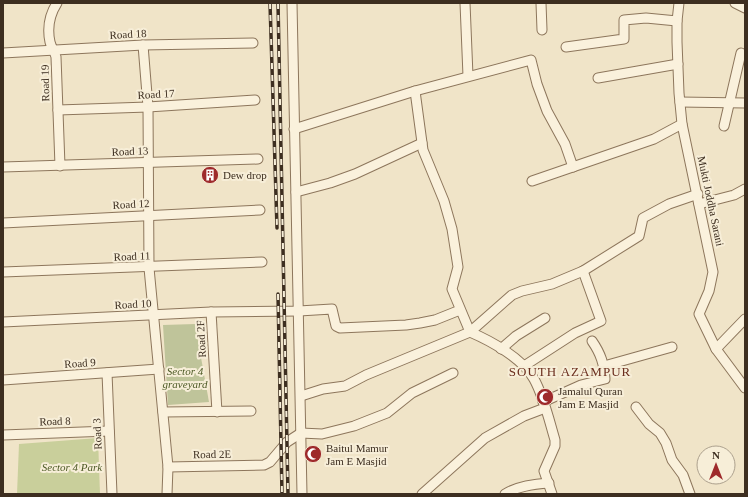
<svg xmlns="http://www.w3.org/2000/svg" width="748" height="497" font-family="'Times New Roman',serif">
<rect width="100%" height="100%" fill="#f0e4c8"/>
<path fill="#c9cf9b" d="M98,438L100,494H17L19,444Z"/>
<path fill="#bfc49a" d="M195,324L209,402L168,405L163,325Z"/>
<g fill="none" stroke-linecap="round" stroke-linejoin="round">
<defs>
<g id="minor">
<path d="M57,3C50,14 47,28 50,42C51,47 55,52 56,57L60,166"/>
<path d="M292,3L302,494"/>
<path d="M465,3L468,76"/>
<path d="M541,3L542,30"/>
<path d="M679,3L677,21V42L679,93L682,124L713,272L709,291L699,314L716,349L745,388"/>
<path d="M735,3L745,8"/>
<path d="M143,45L148,107L149,268L168,467L167,494"/>
<path d="M566,47L624,39V20L646,18L677,21"/>
<path d="M3,53L143,45L253,43"/>
<path d="M598,78L678,64"/>
<path d="M680,102L745,103"/>
<path d="M58,110L148,107L255,100"/>
<path d="M724,126L741,53"/>
<path d="M294,129L415,91"/>
<path d="M3,167L258,159"/>
<path d="M532,181L654,139L682,124"/>
<path d="M296,192L330,183L355,174L422,143"/>
<path d="M699,204L734,195L745,189"/>
<path d="M3,223L260,210"/>
<path d="M3,272L262,262"/>
<path d="M211,312L217,412"/>
<path d="M3,322L211,312L299,311L332,309L336,326L340,328L406,325L420,323L435,320L460,310"/>
<path d="M501,349L516,336L545,318"/>
<path d="M716,349L745,319"/>
<path d="M524,366L575,333L601,321L583,271"/>
<path d="M604,366L672,347"/>
<path d="M107,373L112,494"/>
<path d="M3,380L159,369"/>
<path d="M301,396L323,389L345,386L366,375L470,332L512,295L522,291L552,284L583,271L639,236L643,218L669,204L698,194"/>
<path d="M543,402L581,385L605,379C604,364 601,354 592,341"/>
<path d="M636,407L649,424L660,433L666,443L672,460L683,475L690,494"/>
<path d="M163,412L251,411"/>
<path d="M3,435L109,431"/>
<path d="M168,467L264,465L270,462L287,442L301,433L322,434L354,426L387,413L412,393L453,373"/>
<path d="M422,494L485,438L524,416L545,408"/>
<path d="M505,494C517,486 535,484 549,483"/>
<path d="M552,494L544,471L555,446V440C549,420 544,397 534,379C522,358 491,341 470,332L452,289L458,267L452,229L444,201L423,150L415,91L531,60L537,84L547,111L565,144L573,167"/>
</g>
</defs>
<use href="#minor" stroke="#8d765c" stroke-width="11"/>
<use href="#minor" stroke="#faf1dc" stroke-width="9"/>
<defs>
<g id="rail">
<path d="M270,3L277,228"/>
<path d="M278,3L288,494"/>
<path d="M278,294L282,494"/>
</g>
</defs>
<use href="#rail" stroke="#3d2e20" stroke-width="3.5"/>
<use href="#rail" stroke="#f7eed8" stroke-width="2" stroke-dasharray="6" stroke-linecap="butt"/>
</g>
<defs>
<symbol id="building-disc" viewBox="-11 -11 22 22"><circle r="9.5" fill="#9e2a2b" stroke="#f7eed8"/><path d="M-4-6H4V6H1V3H-1V6H-4ZM-2.5-4.3h1.7v1.8h-1.7ZM.8-4.3h1.7v1.8H.8ZM-2.5-1h1.7V.8h-1.7ZM.8-1h1.7V.8H.8Z" fill="#fff"/></symbol>
<symbol id="mosque-disc" viewBox="-11 -11 22 22"><circle r="9.5" fill="#9e2a2b" stroke="#f7eed8"/><path d="M3.5-4.9A6 6 0 1 0 3.5 4.9A5 5 0 1 1 3.5-4.9Z" fill="#fff"/></symbol>
</defs>
<g fill-rule="evenodd">
<use href="#building-disc" x="200" y="165" width="20" height="20"/>
<use href="#mosque-disc" x="535" y="387" width="20" height="20"/>
<use href="#mosque-disc" x="303" y="444" width="20" height="20"/>
</g>
<g text-anchor="middle" dominant-baseline="central" stroke-width="4" stroke-linejoin="round" paint-order="stroke">
<g font-size="11" fill="#3d2e20" stroke="#f7eed8">
<text transform="translate(128 34) rotate(-3)">Road 18</text>
<text transform="translate(45 83) rotate(-91)">Road 19</text>
<text transform="translate(156 94) rotate(-3)">Road 17</text>
<text transform="translate(130 151) rotate(-2)">Road 13</text>
<text transform="translate(711 201) rotate(78)">Mukti Joddha Sarani</text>
<text transform="translate(131 204) rotate(-3)">Road 12</text>
<text transform="translate(132 256) rotate(-2)">Road 11</text>
<text transform="translate(133 304) rotate(-3)">Road 10</text>
<text transform="translate(201 339) rotate(-93)">Road 2F</text>
<text transform="translate(80 363) rotate(-4)">Road 9</text>
<text transform="translate(55 421) rotate(-2)">Road 8</text>
<text transform="translate(97 434) rotate(-93)">Road 3</text>
<text transform="translate(212 454) rotate(-1)">Road 2E</text>
</g>
<g font-size="11" fill="#3d2e20" stroke="#f7eed8" text-anchor="start">
<text x="223" y="175">Dew drop</text>
<text x="558" y="391">Jamalul Quran<tspan x="558" dy="13">Jam E Masjid</tspan></text>
<text x="326" y="448">Baitul Mamur<tspan x="326" dy="13">Jam E Masjid</tspan></text>
</g>
<g font-size="11" font-style="italic" fill="#4d5a26" stroke="#f7eed8">
<text x="185" y="371">Sector 4<tspan x="185" dy="13">graveyard</tspan></text>
<text x="72" y="467">Sector 4 Park</text>
</g>
<g font-size="13" letter-spacing="1" fill="#6b2e1e" stroke="#f7eed8">
<text x="570" y="371">SOUTH AZAMPUR</text>
</g>
</g>
<rect width="748" height="497" fill="none" stroke="#3d2e20" stroke-width="8"/>
<g transform="translate(716 465)"><circle r="19" fill="#f7eed8" stroke="#ada18e"/>
<path d="M0-3L7 15L0 10L-7 15Z" fill="#9e2a2b"/>
<text y="-6" font-size="11" font-weight="bold" text-anchor="middle" fill="#3d2e20">N</text>
</g>
</svg>
